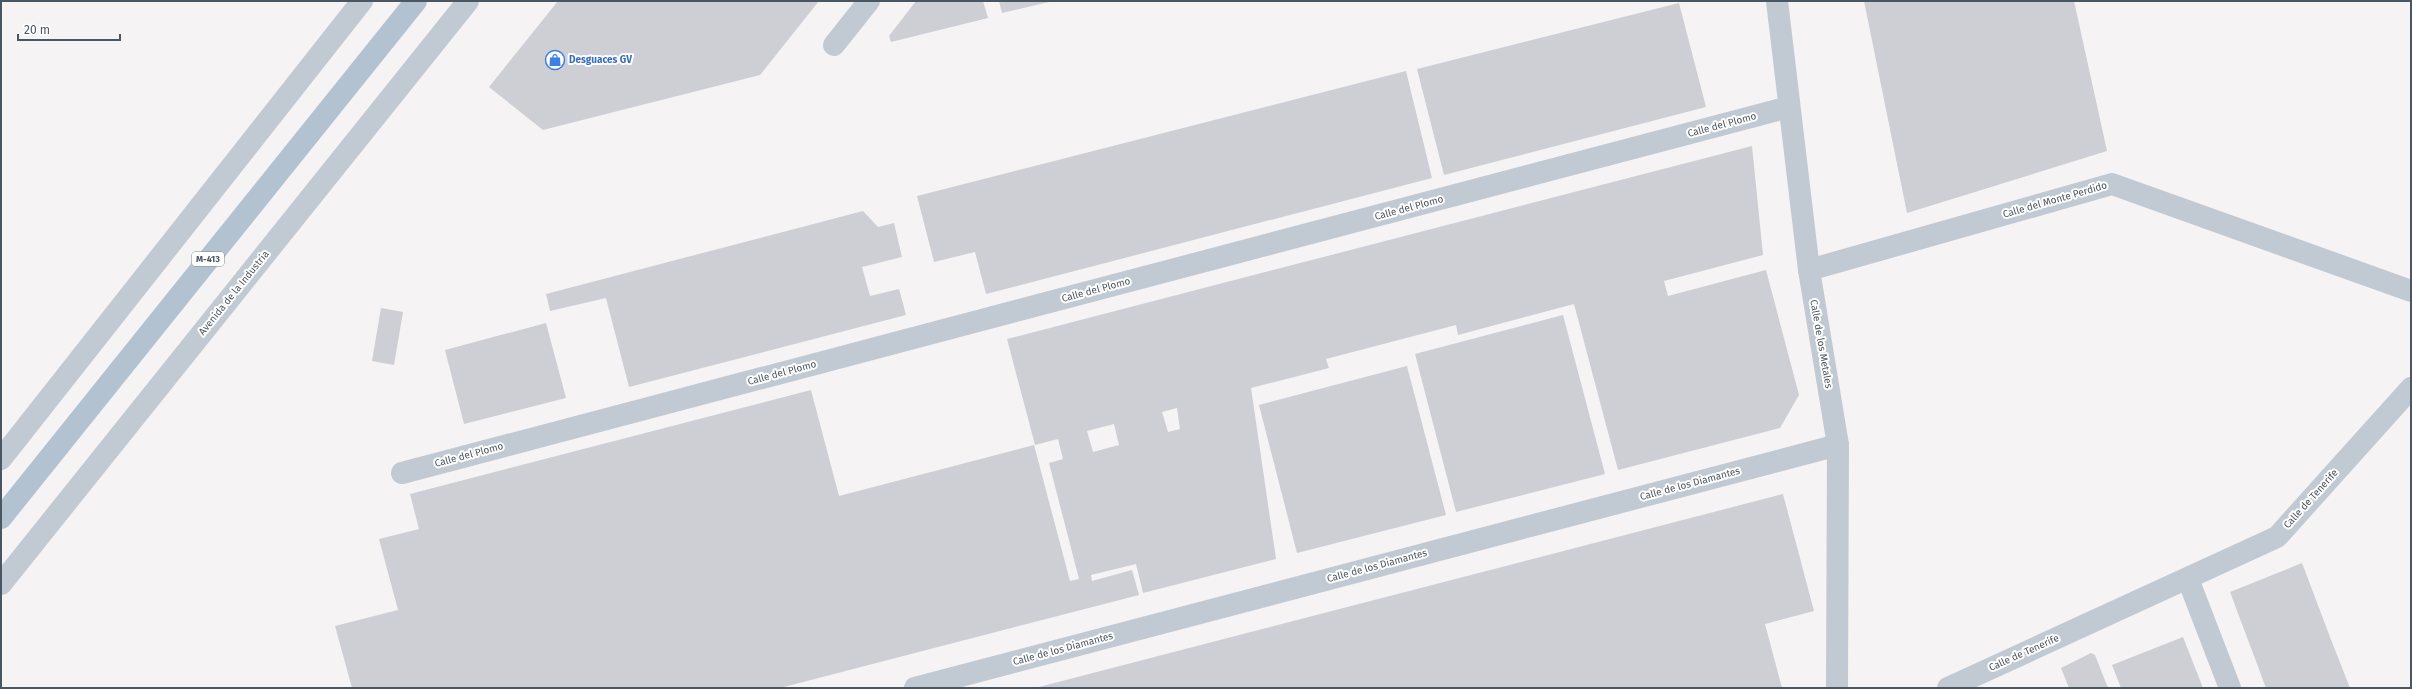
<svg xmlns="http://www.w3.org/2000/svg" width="2412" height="689" font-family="'Fira Sans',sans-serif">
<rect width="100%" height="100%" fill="#f5f3f3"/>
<g fill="#cdcfd5" fill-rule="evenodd">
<path d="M558,1H819L760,75L543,130L489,87Z"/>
<path d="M916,1H983L988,18L891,42L889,36Z"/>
<path d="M999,1H1049V2L1002,13Z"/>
<path d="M1864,1H2074L2107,151L1907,213Z"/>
<path d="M1679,3L1706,107L1444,175L1417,69Z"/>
<path d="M1406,71L1432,178L986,294L975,252L934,262L917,196Z"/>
<path d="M1752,146L1763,255L1664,281L1668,296L1766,270L1799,395L1780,428L1618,470L1574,304L1458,335L1456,325L1326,359L1329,368L1251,388L1276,559L1143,593L1136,564L1091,575L1092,581L1132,570L1139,595L780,688H352L335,626L398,610L379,539L419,529L410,494L811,390L839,496L1034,445L1070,581L1079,579L1049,463L1063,459L1058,439L1035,445L1007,339ZM1177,408L1180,429L1168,432L1162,412ZM1114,424L1119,445L1093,452L1087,431Z"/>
<path d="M863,211L878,227L894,223L902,257L862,267L870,296L899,289L906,315L629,387L606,298L550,311L546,294Z"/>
<path d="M381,308L403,312L394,365L372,361Z"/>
<path d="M1563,315L1605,474L1456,512L1415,354Z"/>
<path d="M546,323L566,398L464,424L445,350Z"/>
<path d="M1407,366L1446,515L1297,553L1259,405Z"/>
<path d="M1783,494L1814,611L1765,624L1782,688H1035Z"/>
<path d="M2302,563L2330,637L2350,688H2266L2230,592Z"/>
<path d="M2183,637L2203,688H2121L2112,665Z"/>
<path d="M2091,653L2095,655L2108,688H2069L2061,668Z"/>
</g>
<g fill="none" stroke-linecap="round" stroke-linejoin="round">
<g stroke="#c1cad2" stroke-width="22">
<path d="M1777,1L1809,270L1838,445L1837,688"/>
<path d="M834,45L869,1"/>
<path d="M1809,270L2112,184L2411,291"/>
<path d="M1,459L362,1"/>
<path d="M402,473L1789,107"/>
<path d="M2188,579L2230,688"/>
<path d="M1,584L468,1"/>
<path d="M915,688L1838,445"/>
<path d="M1948,688L2277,537L2411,388"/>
</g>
<path stroke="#b3c2d1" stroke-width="22" d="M1,518L416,1"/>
</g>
<defs>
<symbol id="shop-ring" viewBox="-11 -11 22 22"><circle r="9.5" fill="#fff" stroke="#3f7fe0" stroke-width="1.5"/><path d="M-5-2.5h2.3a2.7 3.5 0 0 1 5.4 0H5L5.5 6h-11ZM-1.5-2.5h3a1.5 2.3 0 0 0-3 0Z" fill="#3f7fe0"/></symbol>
</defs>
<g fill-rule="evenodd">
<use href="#shop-ring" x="544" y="49" width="22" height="22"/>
</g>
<g text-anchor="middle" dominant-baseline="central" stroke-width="4" stroke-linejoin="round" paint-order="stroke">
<rect fill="#fff" stroke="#808990" stroke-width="1" x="192" y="252" width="32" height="14" rx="3"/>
<g font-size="9" font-weight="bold" fill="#4a5661">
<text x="208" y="259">M-413</text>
</g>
<g font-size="10" font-weight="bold" fill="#366cbe" stroke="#fff" text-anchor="start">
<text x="569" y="60">Desguaces GV</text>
</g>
<g font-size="10" fill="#4a5661" stroke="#fff">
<text transform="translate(1722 125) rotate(-15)">Calle del Plomo</text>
<text transform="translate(2055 200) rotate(-16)">Calle del Monte Perdido</text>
<text transform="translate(1409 208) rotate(-15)">Calle del Plomo</text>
<text transform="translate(1096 290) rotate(-15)">Calle del Plomo</text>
<text transform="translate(234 293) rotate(-51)">Avenida de la Industria</text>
<text transform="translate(1821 344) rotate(80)">Calle de los Metales</text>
<text transform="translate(782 373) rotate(-15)">Calle del Plomo</text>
<text transform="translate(469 455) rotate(-15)">Calle del Plomo</text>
<text transform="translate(1690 484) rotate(-15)">Calle de los Diamantes</text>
<text transform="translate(2311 499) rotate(-48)">Calle de Tenerife</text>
<text transform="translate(1377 566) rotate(-15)">Calle de los Diamantes</text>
<text transform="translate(1063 649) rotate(-15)">Calle de los Diamantes</text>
<text transform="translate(2024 653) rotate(-24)">Calle de Tenerife</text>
</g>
</g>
<rect width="2412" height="689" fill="none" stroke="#4a5661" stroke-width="4"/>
<path d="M18 34v6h102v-6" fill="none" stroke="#4a5661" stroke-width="2"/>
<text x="24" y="34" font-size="12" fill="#4a5661" stroke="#ffffff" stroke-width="3" paint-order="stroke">20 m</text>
</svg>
